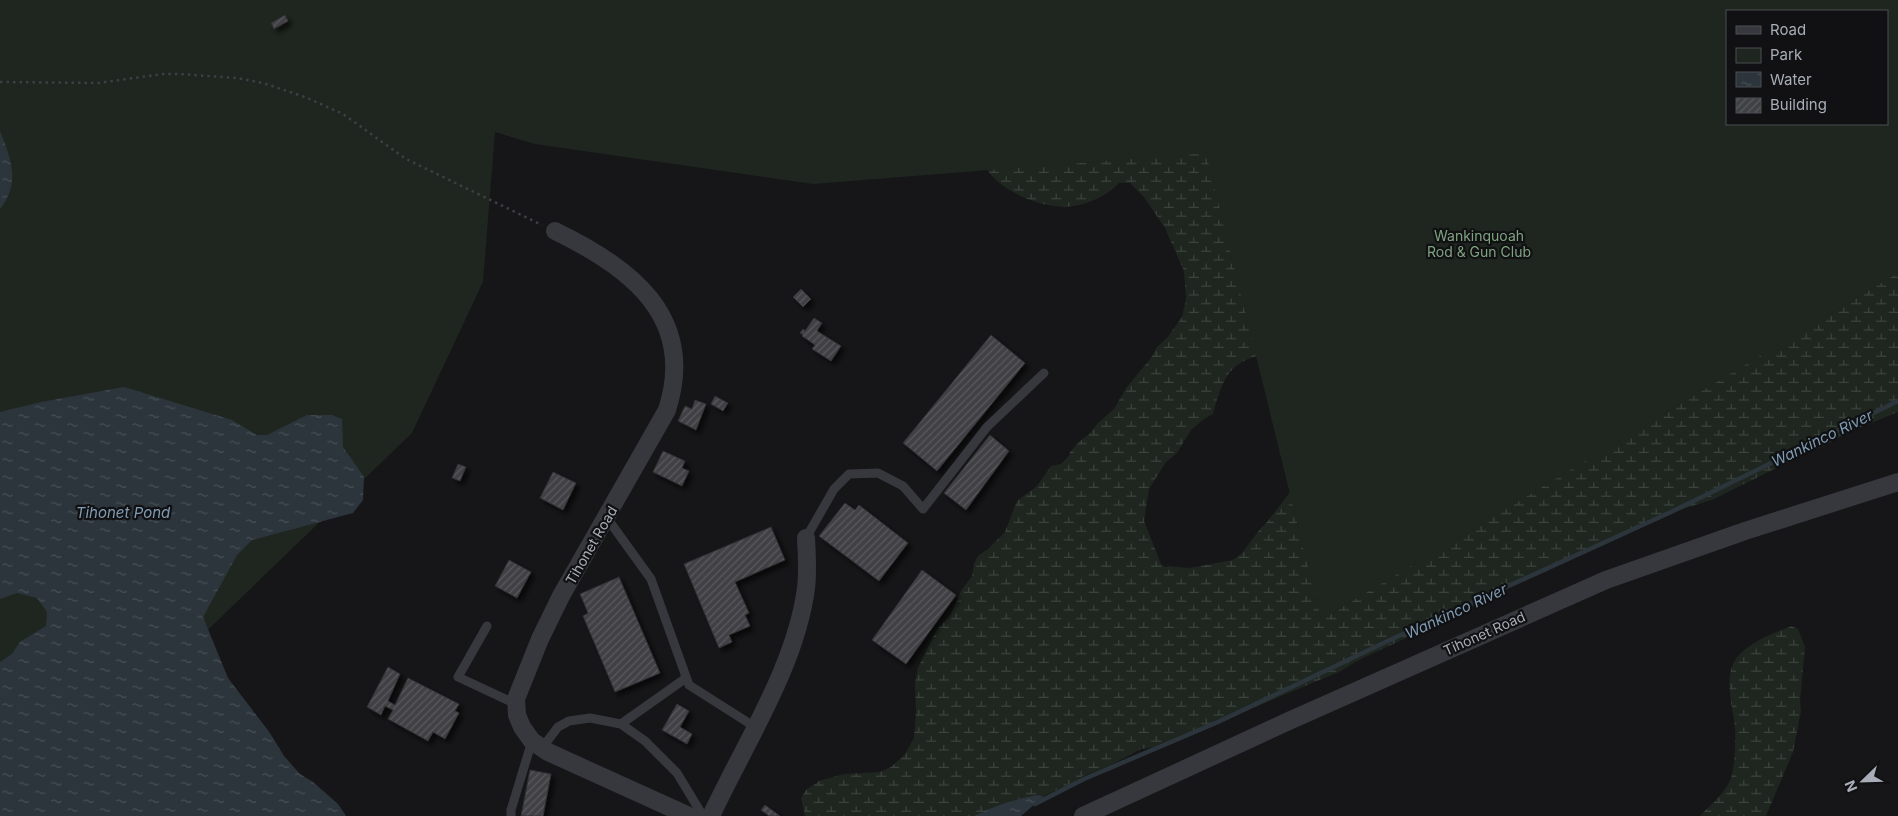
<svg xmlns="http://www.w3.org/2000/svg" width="1898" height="816" font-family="Inter,sans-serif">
<defs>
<pattern id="wetland-marsh" width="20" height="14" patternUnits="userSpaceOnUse" patternTransform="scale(1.25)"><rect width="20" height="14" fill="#1e261f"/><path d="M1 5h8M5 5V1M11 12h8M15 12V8" fill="none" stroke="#3c433d"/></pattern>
<pattern id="water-ripples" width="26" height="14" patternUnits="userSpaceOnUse" patternTransform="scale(1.25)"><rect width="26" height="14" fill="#2c353c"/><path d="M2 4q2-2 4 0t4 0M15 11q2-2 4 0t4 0" fill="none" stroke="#485056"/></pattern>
<pattern id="building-hatch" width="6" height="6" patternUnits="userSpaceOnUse" patternTransform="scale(1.25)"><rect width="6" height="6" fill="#404145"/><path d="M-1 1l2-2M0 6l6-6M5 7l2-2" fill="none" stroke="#595a5e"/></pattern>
<filter id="shadow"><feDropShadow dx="4" dy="4" stdDeviation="2.5" flood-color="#0009"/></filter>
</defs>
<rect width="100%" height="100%" fill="#161618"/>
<g fill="url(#wetland-marsh)" fill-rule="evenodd">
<path d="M1898,0V412L1847,433L1822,447L1815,449L1714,499L1674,512H1669L1602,546L1556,564L1518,581L1499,595L1407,636L1406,638C1384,649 1361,657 1341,671L1203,729L1192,731L1154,747L1141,749L1111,765L1081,777L1078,780L1044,796L1037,795L1018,799L992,808L974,816H805L801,798L806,790L819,781L844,774L880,772L891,767L905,754L914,738L916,710L915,683L918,668L937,629L950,616L961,591L972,576L974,564L978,556L988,549L1005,532L1017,501L1037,486L1051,466L1061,464L1069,456L1070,452L1079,442L1090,433L1098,423L1114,409L1126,388L1151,358L1157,347L1167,338L1182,317L1186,299L1184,271L1165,228L1144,197L1130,183H1119C1104,199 1076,210 1054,206C1031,203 1002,190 988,171C983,163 975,144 973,136C969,123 970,107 968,94C965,63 962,33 959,3ZM1727,11H1887V124L1577,326ZM1257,356L1290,492L1268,521L1260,529L1242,553L1233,560L1189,568L1169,566L1165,567L1161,564L1144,521L1149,489L1166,462L1177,453L1191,430L1204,419L1213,414C1221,386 1226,364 1257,356Z"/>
<path d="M1791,626L1798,629L1805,647L1800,701L1801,711L1793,752L1766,816H1700C1711,804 1729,790 1732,774C1735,761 1736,740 1735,728C1733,704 1721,673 1740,654C1754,640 1774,633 1791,626Z"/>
</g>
<path fill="#1e261f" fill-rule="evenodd" d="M0,0H1898V273L1321,620L1206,153L813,184L535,144L495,132L483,282L412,433L188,649L0,816ZM1727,11H1887V124H1727Z"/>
<g fill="url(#water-ripples)">
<path d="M0,131C11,159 21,183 0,209Z"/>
<path d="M124,387L232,420L257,435H267L307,415H332L342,419L343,447L364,477L363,500L353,513L252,540L237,555L203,617L228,678L270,733L284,756L300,774L313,782L338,804L346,816H0V662L12,654L20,642L46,626L47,612L37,598L17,593L0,599V412L41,402Z"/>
<path d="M1037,795L1044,796L1021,816H974C994,806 1015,799 1037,795Z"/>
</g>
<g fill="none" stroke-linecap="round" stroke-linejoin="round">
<path stroke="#2c353c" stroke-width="4.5" d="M1035,804L1084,779L1218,722L1392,639L1671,512L1898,401"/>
</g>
<g fill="url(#building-hatch)" stroke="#303034" filter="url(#shadow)">
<path d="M285,15L288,21L274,29L271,23Z"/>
<path d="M801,289L811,299L803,307L793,297Z"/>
<path d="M814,318L822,323L817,331L841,346L831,361L812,349L815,345L802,336L803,335L800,333L803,329L805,331Z"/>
<path d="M991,335L1025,363L937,471L903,443Z"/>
<path d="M715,396L728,403L723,411L711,404Z"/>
<path d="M695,400L706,404L696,430L678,421L685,406L692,409Z"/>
<path d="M990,435L1009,451L966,510L944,493Z"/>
<path d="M663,451L685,461L682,468L689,471L682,486L653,472Z"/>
<path d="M458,464L466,467L460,481L452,478Z"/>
<path d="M553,472L576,483L563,510L540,498Z"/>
<path d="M845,503L855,510L859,505L908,543L879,581L819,536Z"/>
<path d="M771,527L785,560L735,582L749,613L745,615L750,626L729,635L732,642L719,648L684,564Z"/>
<path d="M509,560L531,572L517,598L495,586Z"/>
<path d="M922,570L956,595L906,664L872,640Z"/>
<path d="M619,577L660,673L615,692L583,616L588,613L580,594Z"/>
<path d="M388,667L400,674L388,701L395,705L408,678L459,704L455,711L459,713L445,739L433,732L428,741L388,719L393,710L385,706L381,715L367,707Z"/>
<path d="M677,704L689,711L680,727L692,734L687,744L662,730Z"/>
<path d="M530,770L551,774L543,816H521Z"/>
<path d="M765,805L780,816H769L761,810Z"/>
</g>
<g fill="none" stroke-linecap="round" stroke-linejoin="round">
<path stroke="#3d3f44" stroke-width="2.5" stroke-dasharray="2.5 4" stroke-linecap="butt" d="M0,82L98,83L163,74H179L237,78L263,83L305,97L343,114L406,159L542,225"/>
<g stroke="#37383d" stroke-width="9">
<path d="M607,518L651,579L689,685L755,727"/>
<path d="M806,538L834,489L849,474L878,473L903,486L923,509L987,427L1044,373"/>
<path d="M487,626L458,677L516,704"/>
<path d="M621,724L686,678"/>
<path d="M542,748L558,727L569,721L590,718L621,724L645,741L677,773L703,816"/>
<path d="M511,816V810L532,741"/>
</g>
<g stroke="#37383d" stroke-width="18">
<path d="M555,231C630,267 697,317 667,410L561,596L540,639L516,699L517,715L522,727L532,741L548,752L689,816"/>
<path d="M711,816C744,745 796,666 806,588C808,572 807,555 806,538"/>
<path d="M1083,816L1291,720L1606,580L1745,531L1898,482"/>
</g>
</g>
<g text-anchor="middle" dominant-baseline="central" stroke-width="4.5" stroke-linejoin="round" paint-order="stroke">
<g font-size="14" fill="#7fa381" stroke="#111113">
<text x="1479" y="235">Wankinquoah<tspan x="1479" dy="16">Rod &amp; Gun Club</tspan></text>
</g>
<g font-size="14" fill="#a8adb8" stroke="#111113">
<text transform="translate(591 545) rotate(-60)">Tihonet Road</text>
<text transform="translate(1484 633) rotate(-24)">Tihonet Road</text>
</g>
<g font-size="15" font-style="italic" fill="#7f9bb3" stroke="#111113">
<text transform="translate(1822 438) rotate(-26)">Wankinco River</text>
<text x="123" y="512">Tihonet Pond</text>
<text transform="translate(1456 611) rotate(-25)">Wankinco River</text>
</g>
</g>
<rect x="1726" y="10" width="162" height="115" fill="#111113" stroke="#4d4f55"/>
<rect x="1736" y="26" width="25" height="8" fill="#37383d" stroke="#4d4f55"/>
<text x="1770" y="35" font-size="15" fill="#a8adb8">Road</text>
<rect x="1736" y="48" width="25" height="15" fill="#1e261f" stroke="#4d4f55"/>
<text x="1770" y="60" font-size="15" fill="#a8adb8">Park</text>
<rect x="1736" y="72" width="25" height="15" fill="url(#water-ripples)" stroke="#4d4f55"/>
<text x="1770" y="85" font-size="15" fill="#a8adb8">Water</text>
<rect x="1736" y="98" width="25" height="15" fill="url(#building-hatch)" stroke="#4d4f55"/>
<text x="1770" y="110" font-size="15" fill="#a8adb8">Building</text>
<g transform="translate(1863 781) rotate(247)" stroke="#111113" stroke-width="4" paint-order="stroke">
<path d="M0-4L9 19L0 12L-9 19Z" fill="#a8adb8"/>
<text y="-8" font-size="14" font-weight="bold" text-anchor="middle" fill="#a8adb8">N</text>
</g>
</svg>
